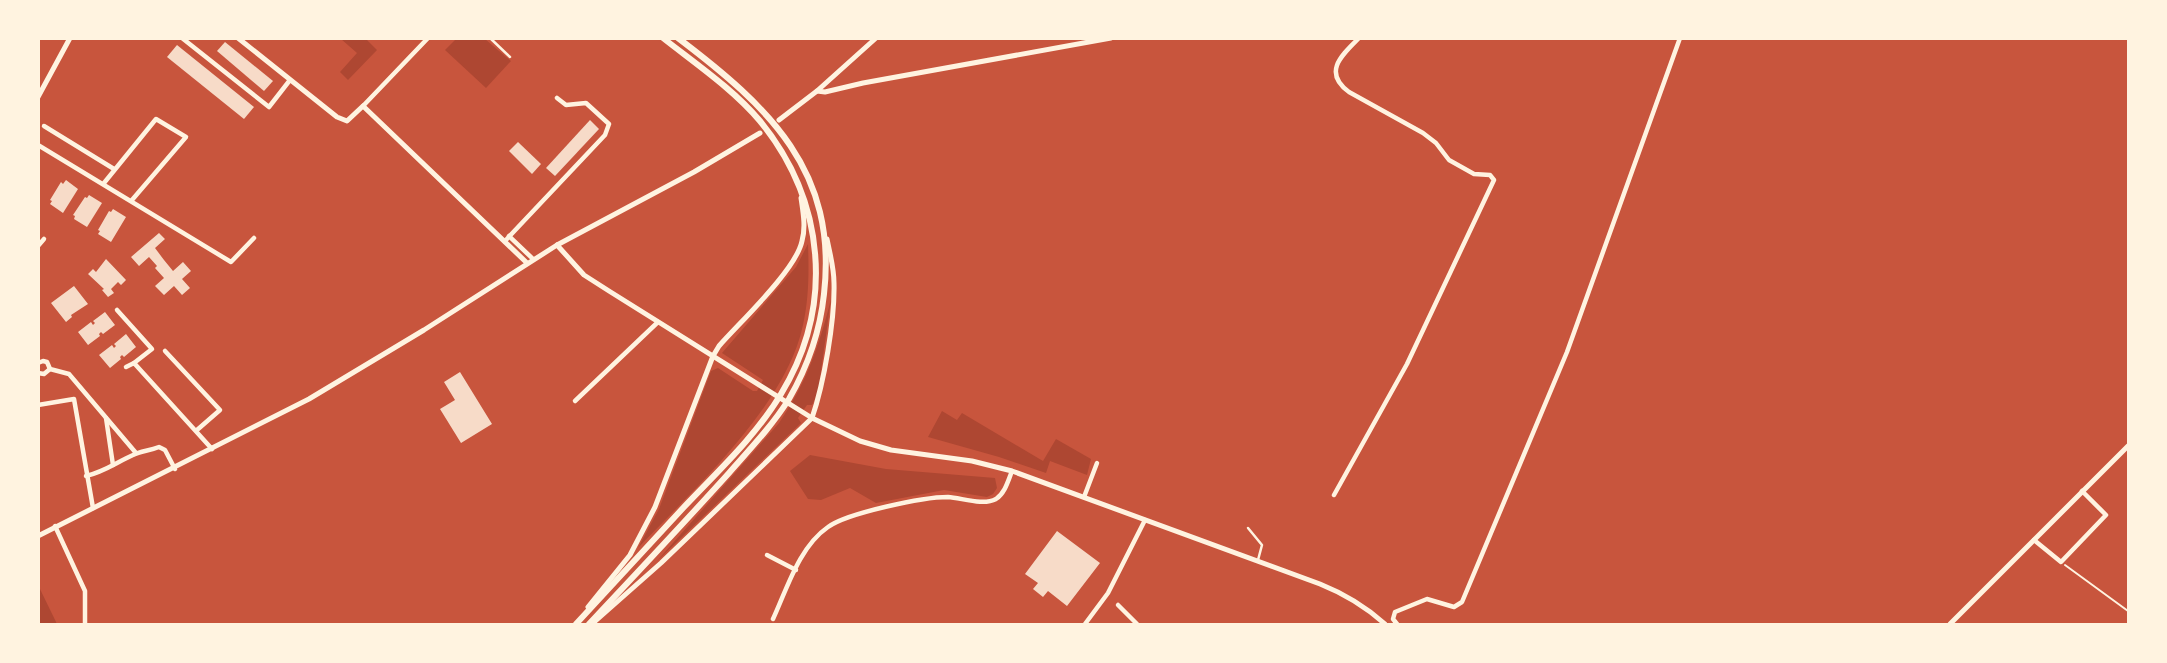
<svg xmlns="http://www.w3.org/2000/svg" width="2167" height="663" font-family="'IBM Plex Sans',sans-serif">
<rect width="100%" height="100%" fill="#c8553d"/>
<g fill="#ae4732">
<path d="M341,39H368L367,40L377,50L348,80L340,72L357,53Z"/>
<path d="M456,39H485L511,61L486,88L445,50Z"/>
<path d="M808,244C809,271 809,298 803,325C786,406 694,489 638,548L659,509L711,371L718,368L753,391H757L763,380L722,353L796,267Z"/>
<path d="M831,299L818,393L812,405H807L798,418L801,423L657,561L779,423C807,382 819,346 831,299Z"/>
<path d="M942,411L957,420L962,413L1043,461L1056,439L1091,459L1087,475L1050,461L1046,473L999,457L928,437Z"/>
<path d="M810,455L886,469L995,478L997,488L993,494L987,497L944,490L876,503L850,488L821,500L808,499L790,471Z"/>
<path d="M38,587H39L57,624H39Z"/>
</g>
<g fill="#f7dbc8">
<path d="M225,42L273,81L264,91L217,51Z"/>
<path d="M177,45L254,107L244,119L167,57Z"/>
<path d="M590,120L599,129L555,176L546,168Z"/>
<path d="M518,142L541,164L532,174L509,151Z"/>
<path d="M66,180L78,189L63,213L50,204L52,201L50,200L61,182L63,184Z"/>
<path d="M89,195L102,203L87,227L74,219L75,216L73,215L85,197L87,198Z"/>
<path d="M113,209L126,217L111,242L98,234L100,231L98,230L109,211L111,212Z"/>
<path d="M159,233L165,239L155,248L164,260L173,271L183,262L191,271L182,279L190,288L182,295L174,286L164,295L155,286L164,278L155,268L157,266L149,257L139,266L131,257Z"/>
<path d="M106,259L126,280L121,285L118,282L111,289L114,293L108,297L102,290L104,289L88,274L93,269L96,272Z"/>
<path d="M74,286L88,304L71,315L72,317L66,322L51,303Z"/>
<path d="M105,312L115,325L103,334L101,332L99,334L100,336L88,345L78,332L91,322L93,325L95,323L93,321Z"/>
<path d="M126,334L136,347L124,357L122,355L120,357L121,359L110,368L99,355L112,345L114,348L116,346L114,344Z"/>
<path d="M460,372L492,424L461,443L440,409L455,400L444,382Z"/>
<path d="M1057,531L1100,563L1067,606L1048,591L1043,597L1033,589L1038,583L1025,574Z"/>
</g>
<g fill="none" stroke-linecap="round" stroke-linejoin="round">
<path stroke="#fff3e0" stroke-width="2" d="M2065,565L2128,611"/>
<g stroke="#fff3e0" stroke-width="2.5">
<path d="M490,38L510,57"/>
<path d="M1248,528L1262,545L1258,560"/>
</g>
<g stroke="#fff3e0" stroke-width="4.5">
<path d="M182,38L269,107L290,80"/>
<path d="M363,106L428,38"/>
<path d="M44,126L114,169"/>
<path d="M38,145L231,262L254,238"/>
<path d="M104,183L156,119L186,137L132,200"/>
<path d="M509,236L533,259"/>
<path d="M505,241L605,135L609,124L586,103L566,105L557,98"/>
<path d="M38,246L44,239"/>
<path d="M117,310L152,349L134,363"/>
<path d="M165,351L220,410L197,430"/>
<path d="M38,363L43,361L47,362L50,369L69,374L136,453"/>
<path d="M126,367L134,363L212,449"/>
<path d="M38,373L44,374L50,369"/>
<path d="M575,401L658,322"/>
<path d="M38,405L74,399L93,508"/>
<path d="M106,418L113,465"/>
<path d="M86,476C104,472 117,462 133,455C141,451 149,451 159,447L165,450L175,469"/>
<path d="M1334,495L1407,364L1494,180L1490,175L1474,174L1449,160L1436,143L1423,133L1349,92C1322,72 1342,55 1359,38"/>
<path d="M1084,497L1097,463"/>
<path d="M55,526L85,591V624"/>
<path d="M2034,540L2061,562L2106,515L2082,491"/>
<path d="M767,555L796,570"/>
<path d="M1118,605L1137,624"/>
<path d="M773,619C787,589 799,547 828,527C847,513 923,497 948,497C962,498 983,506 996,499C1005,493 1008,481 1012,471"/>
<path d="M1085,624L1108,593L1145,520"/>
<path d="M1397,624L1393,619L1395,612L1427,599L1454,607L1462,602L1567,352L1680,38"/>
</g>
<g stroke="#fff3e0" stroke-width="5">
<path d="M238,38L337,117L347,121L363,106L527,263"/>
<path d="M817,91L825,92L863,83L1111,38"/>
<path d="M38,97L70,38"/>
<path d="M779,120L817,91L876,38"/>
<path d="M557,245L584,275L609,291L812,418L860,441L891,450L972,461L1012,471L1320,584C1345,594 1365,606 1385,624"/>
<path d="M38,536L309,399L424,330L557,245L694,172L760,133"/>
<path d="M588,607L630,555L655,507L713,356L719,346C740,322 796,270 802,241C806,227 803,212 801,198"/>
<path d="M592,624L661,563L812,418C824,383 835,320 834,283C834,268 830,254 827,239"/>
<path d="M1950,624L2128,446"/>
</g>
<g stroke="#fff3e0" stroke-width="6">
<path d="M576,624C612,585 648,546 684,507C717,472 756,436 781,394C835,305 825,201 760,121C733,89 696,64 663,38"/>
<path d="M589,624C636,574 683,524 729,473C750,449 772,426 789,399C808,366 820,332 824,294C838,171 769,107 678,38"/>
</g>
</g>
<rect width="2167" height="663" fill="none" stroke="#fff3e0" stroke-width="80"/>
</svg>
